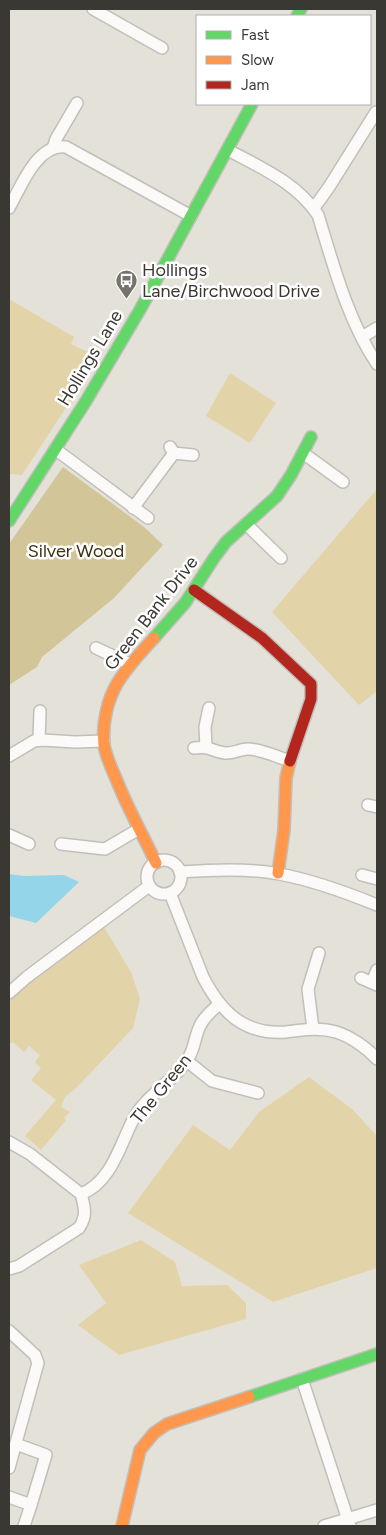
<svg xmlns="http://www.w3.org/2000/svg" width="386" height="1535" font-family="Figtree,sans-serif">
<rect width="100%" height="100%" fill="#e4e1d9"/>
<g fill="#e2d4a8">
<path d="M9,299L74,337L71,344L99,357L22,475L9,474Z"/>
<path d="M230,373L276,403L250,443L206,416Z"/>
<path d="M377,489V691L359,705L272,612Z"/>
<path d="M101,922L131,972L140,999L133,1028L76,1088L65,1097L61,1107L70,1112L64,1118L66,1120L41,1150L25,1136L56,1100L31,1080L41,1068L35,1062L40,1055L29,1046L24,1052L13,1042L9,1044V994Z"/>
<path d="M309,1077L352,1109L377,1136V1268L273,1302L128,1213L193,1125L230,1150L259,1112Z"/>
<path d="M141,1240L175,1262L182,1286L227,1285L246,1303V1319L119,1355L78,1325L106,1303L79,1265Z"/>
</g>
<path fill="#d2c597" d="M63,467L144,527L163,545L114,598L42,657L37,667L9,685V544Z"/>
<path fill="#94d5e9" d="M9,874L23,876L64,875L79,882L36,923L9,916Z"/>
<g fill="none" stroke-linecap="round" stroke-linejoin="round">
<defs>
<g id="street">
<path d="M93,9L162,48"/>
<path d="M53,148L56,139L77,103"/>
<path d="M228,150C260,167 297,183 318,215C333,264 348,321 377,364"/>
<path d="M9,208C21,187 37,143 66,147L191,216"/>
<path d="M314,208L329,187L376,112"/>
<path d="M362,337L377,328"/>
<path d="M170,447L174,453L193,455"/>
<path d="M55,449L148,518"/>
<path d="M303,453L343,482"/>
<path d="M133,508L174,453"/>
<path d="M246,524L281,558"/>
<path d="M96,648L130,664"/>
<path d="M39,740L40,711"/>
<path d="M206,747L205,727L209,708"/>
<path d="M194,748C212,746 210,751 225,753C233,754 240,749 248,749C261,749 277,757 290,761"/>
<path d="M9,756L34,741L42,740L75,742L104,741"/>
<path d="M368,805L377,807"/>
<path d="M9,835L29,844"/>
<path d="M61,844L105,849L139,829"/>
<circle cx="164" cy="877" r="17"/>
<path d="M180,872C211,870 248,868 279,874C313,880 345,892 377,905"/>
<path d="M362,875L377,879"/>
<path d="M170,893L203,977C221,1012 244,1035 286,1032C302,1030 319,1027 336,1032C350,1036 367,1048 377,1059"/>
<path d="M361,978L377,985"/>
<path d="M372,982L377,970"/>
<path d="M9,993L27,977L149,886"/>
<path d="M313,1029L308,989L319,953"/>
<path d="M187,1061L212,1081L258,1093"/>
<path d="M9,1142L30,1154L81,1194"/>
<path d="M81,1194C112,1182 120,1144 134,1118C146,1096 171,1083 186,1062C195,1051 194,1036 201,1024C205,1016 213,1010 219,1004"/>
<path d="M9,1269L19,1266L79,1228C87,1216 85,1208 81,1194"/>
<path d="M9,1331L35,1355L38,1363L9,1468"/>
<path d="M302,1379L350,1526"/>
<path d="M9,1497L31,1505L46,1455L16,1444"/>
<path d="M24,1526L31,1505"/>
<path d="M324,1526L377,1510"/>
</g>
<g id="fast">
<path d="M297,16L301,9"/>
<path d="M9,521L86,401L141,308L252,104"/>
<path d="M154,638L185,603L214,558L226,542L277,496L291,475L311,437"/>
<path d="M249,1397L377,1354"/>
</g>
<g id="slow">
<path d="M154,638C141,652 128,666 118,682C107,700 102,724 104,745C106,757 112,769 117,781C128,809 143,835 156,863"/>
<path d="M278,873L284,830L286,778L290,761"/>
<path d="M122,1526L140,1450L154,1433L167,1424L249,1397"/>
</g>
<path id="jam" d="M194,590L262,638L311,684V699L290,761"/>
</defs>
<use href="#street" stroke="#c1bfb9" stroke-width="14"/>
<use href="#fast" stroke="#c1bfb9" stroke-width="14"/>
<use href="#slow" stroke="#c1bfb9" stroke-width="14"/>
<use href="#jam" stroke="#c1bfb9" stroke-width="14"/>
<use href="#street" stroke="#fbfaf9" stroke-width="11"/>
<use href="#fast" stroke="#63d668" stroke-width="11"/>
<use href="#slow" stroke="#ff974d" stroke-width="11"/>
<use href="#jam" stroke="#b3261e" stroke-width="11"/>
</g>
<defs>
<symbol id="bus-pin" viewBox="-11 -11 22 30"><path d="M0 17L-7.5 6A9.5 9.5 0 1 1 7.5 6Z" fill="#76736d" stroke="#fff"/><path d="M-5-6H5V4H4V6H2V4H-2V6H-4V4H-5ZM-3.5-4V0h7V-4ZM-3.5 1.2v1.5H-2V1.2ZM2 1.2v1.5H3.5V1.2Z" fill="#fff"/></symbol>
</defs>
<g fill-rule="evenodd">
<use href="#bus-pin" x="114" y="268" width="25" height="34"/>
</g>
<g text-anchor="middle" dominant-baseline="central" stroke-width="5" stroke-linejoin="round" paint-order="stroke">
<g font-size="18" fill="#3a3833" stroke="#fff" text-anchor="start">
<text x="142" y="270">Hollings<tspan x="142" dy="21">Lane/Birchwood Drive</tspan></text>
</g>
<g font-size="18" fill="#3a3833" stroke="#fff">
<text transform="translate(90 358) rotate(-59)">Hollings Lane</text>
<text transform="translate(151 613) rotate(-52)">Green Bank Drive</text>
<text transform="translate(161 1089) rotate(-51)">The Green</text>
</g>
<g font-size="18" fill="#3b320f" stroke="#fff">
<text x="76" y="551">Silver Wood</text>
</g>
</g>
<rect width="386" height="1535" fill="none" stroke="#3a3833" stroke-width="20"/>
<rect x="196" y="15" width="175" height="90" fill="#ffffff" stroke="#b0afad"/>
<rect x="206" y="31" width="25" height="8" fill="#63d668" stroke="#b0afad"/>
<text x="241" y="40" font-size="15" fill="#3a3833">Fast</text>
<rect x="206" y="56" width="25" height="8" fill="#ff974d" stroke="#b0afad"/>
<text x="241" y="65" font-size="15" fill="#3a3833">Slow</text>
<rect x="206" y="81" width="25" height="8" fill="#b3261e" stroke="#b0afad"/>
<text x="241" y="90" font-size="15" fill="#3a3833">Jam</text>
</svg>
